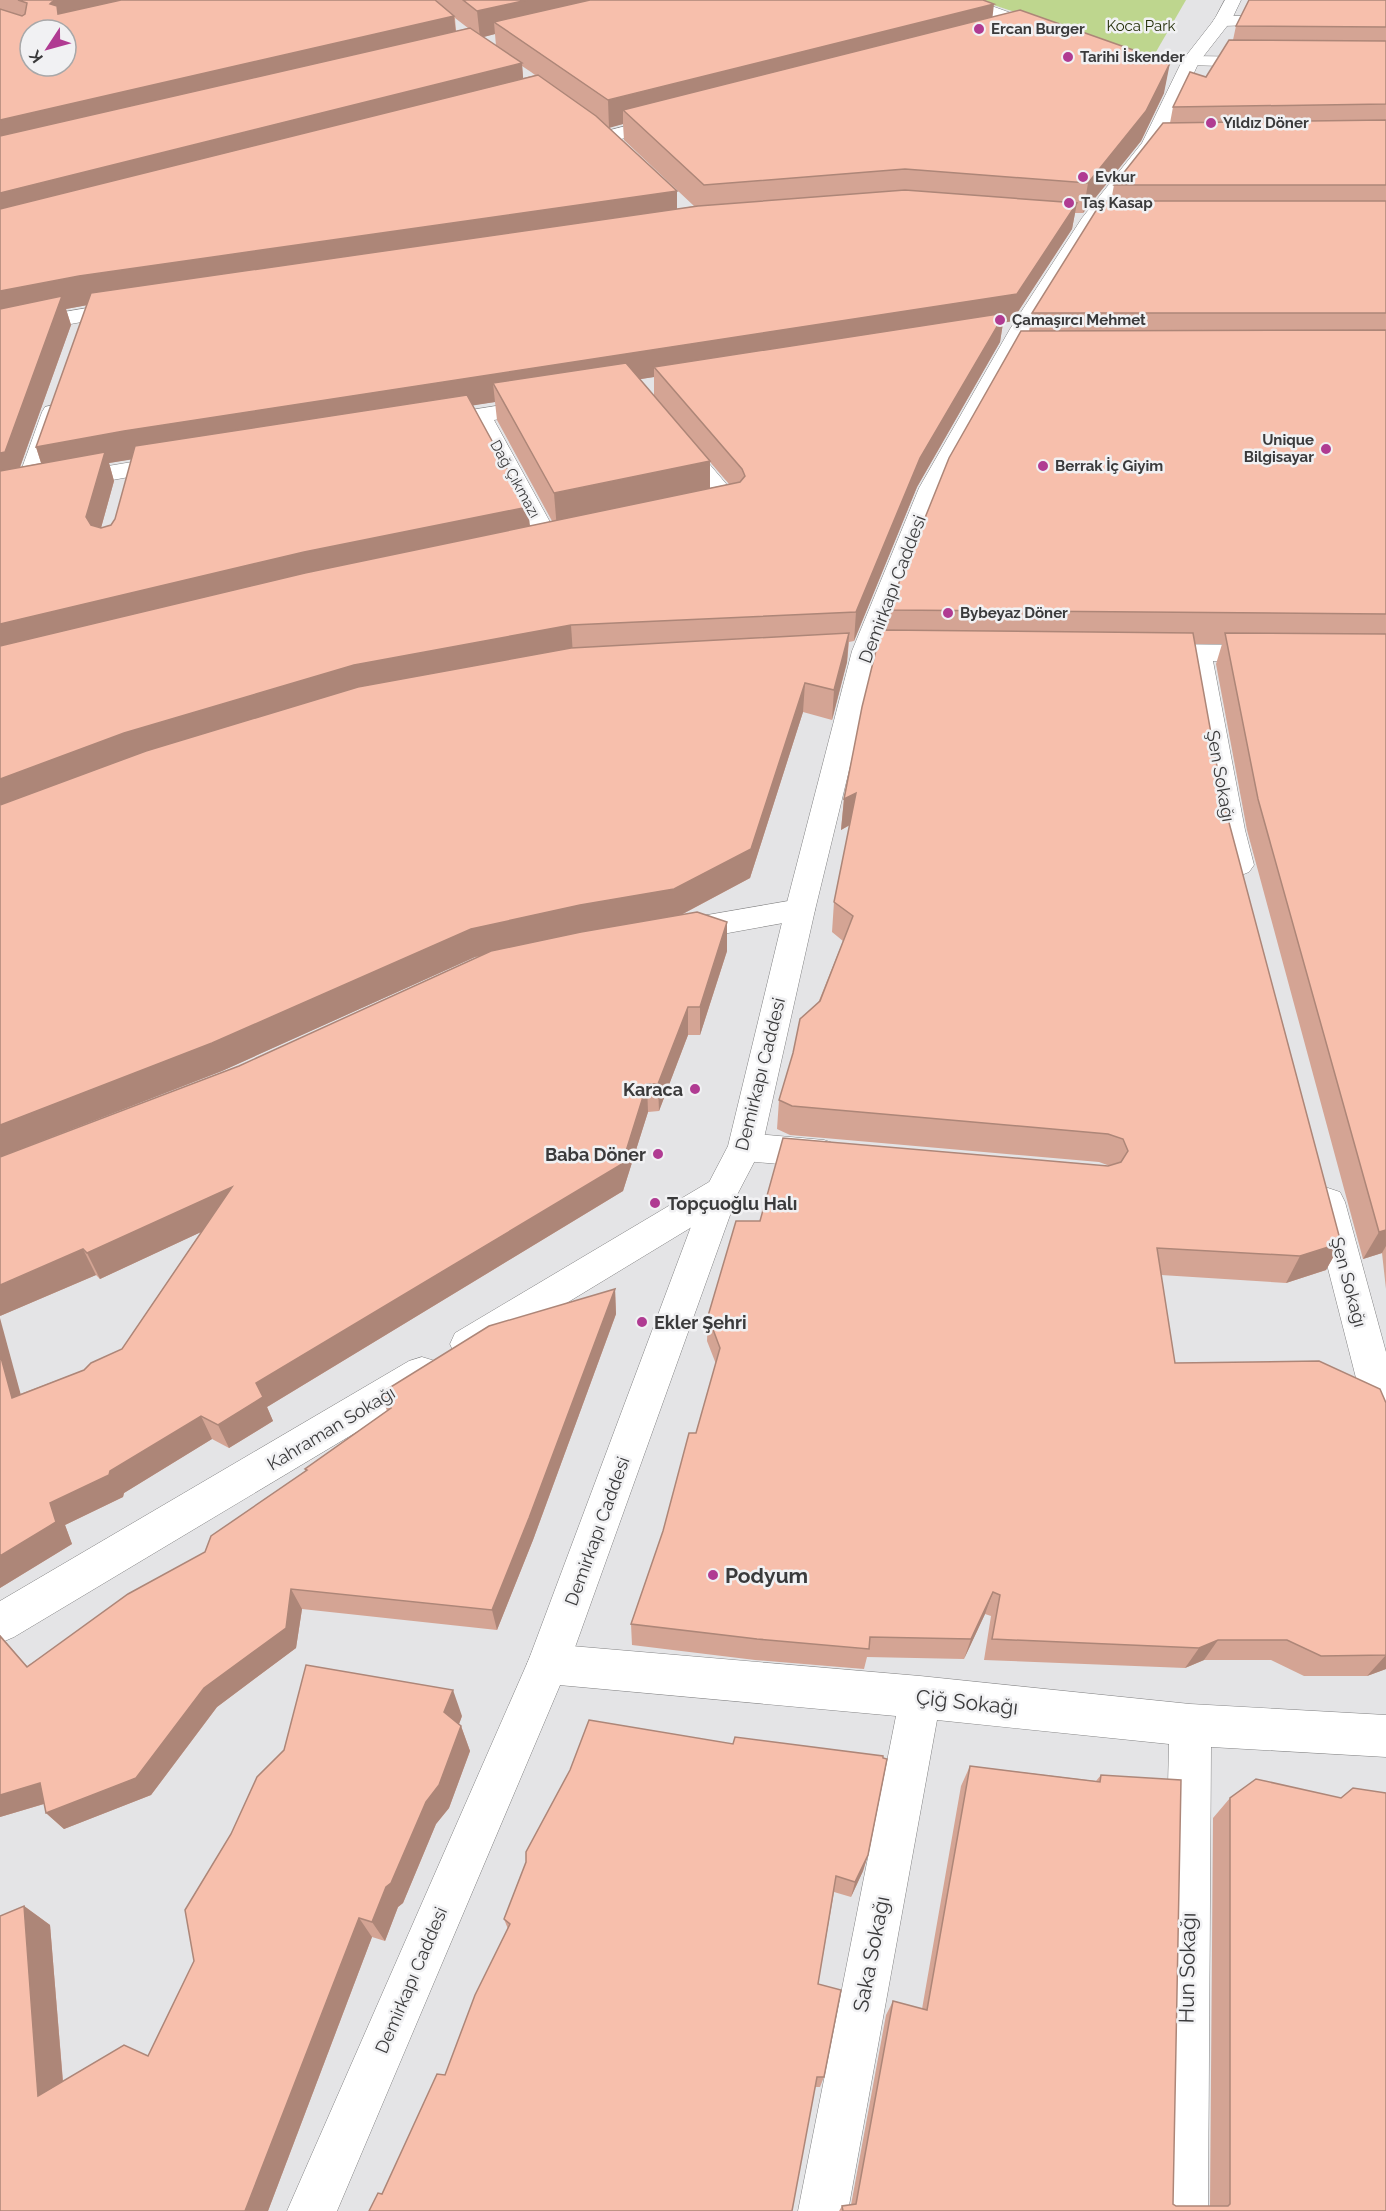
<svg xmlns="http://www.w3.org/2000/svg" width="1386" height="2211" font-family="Raleway,sans-serif">
<rect width="100%" height="100%" fill="#e4e4e6"/>
<path fill="#bed68e" d="M978,0H1186L1153,57Z"/>
<g fill="none" stroke-linecap="round" stroke-linejoin="round">
<defs>
<g id="street">
<path d="M951,0H975L1047,26L1050,30L1047,34H1035L953,4Z"/>
<path d="M1283,15L1289,16L1292,20L1289,24L1222,26L1216,25L1213,21L1216,17L1222,16Z"/>
<path d="M1191,56L1261,57L1267,58L1270,62L1267,66L1261,67L1185,65L1182,61L1185,57Z"/>
<path d="M668,115L675,117L677,121L675,125L606,143L599,141L597,137L599,133Z"/>
<path d="M128,301L136,302L139,307L136,312L0,337V323Z"/>
<path d="M539,399L547,401L550,406L547,411L494,420L561,542L558,547L549,549L540,547L537,542L473,424L433,430L425,428L421,423L425,418L433,416Z"/>
<path d="M53,405L61,407L64,412L42,477L174,455L182,457L186,462L182,467L174,469L0,500V486L17,482L42,412L45,407Z"/>
<path d="M681,438L689,440L739,499L742,504L739,509L710,516L701,514L698,509L701,504L714,501L669,445L673,440Z"/>
<path d="M1151,644L1264,645L1273,647L1277,653L1273,659L1264,661H1213L1245,830L1254,865L1249,872L1239,876L1229,872L1224,865L1215,830L1186,661L1151,660L1142,658L1138,652L1142,646Z"/>
<path d="M800,899L811,902L815,910L811,918L684,941L673,938L669,930L673,922L684,919Z"/>
<path d="M745,1133L824,1140L836,1144L841,1154L836,1164L824,1168L745,1161L733,1157L728,1147L733,1137Z"/>
<path d="M721,1178L733,1182L738,1192L733,1202L481,1355L468,1360L455,1355L450,1344L455,1333L709,1182Z"/>
<path d="M1328,1188L1340,1192L1345,1202L1386,1352V1438L1373,1433L1367,1421L1311,1202L1316,1192Z"/>
<path d="M422,1357L435,1361L440,1373L435,1385L14,1637L0,1643V1601L409,1361Z"/>
<path d="M548,1644L920,1676L1190,1704L1386,1715V1757L1211,1747L1208,2211H1158L1169,1744L937,1720L848,2211H798L896,1716L548,1684L533,1678L527,1664L533,1650Z"/>
</g>
<path id="secondary" d="M1225,0H1241L1231,21L1199,62L1161,144L1097,225L1032,329L943,488L878,651L815,910L762,1147L738,1193L569,1664L337,2211H287L529,1659L704,1192L728,1146L785,910L852,651L919,488L1010,329L1082,218L1142,143L1182,61L1214,20Z"/>
</defs>
<use href="#street" stroke="#828283" stroke-width="1"/>
<use href="#secondary" stroke="#828283" stroke-width="1"/>
<use href="#street" fill="#fff" fill-rule="evenodd"/>
<use href="#secondary" fill="#fff" fill-rule="evenodd"/>
</g>
<g fill="#d4a494" fill-rule="evenodd">
<path d="M0,0H983L992,17L1164,93L1141,141L1083,213H1075L1072,229L1012,321L1003,323L1000,342L917,487L854,641L849,642L847,662L832,720L803,712L750,878L681,915L727,951L700,1035H688L659,1111L648,1112L623,1191L267,1407L273,1421L229,1448L212,1439L124,1493L123,1497L65,1525L72,1544L0,1588L20,1394L84,1370L122,1349L201,1232L100,1279L96,1275L0,1316L239,1066L480,956L475,957L222,1071L0,1157ZM455,18L468,28L456,31ZM495,34L496,46L483,37ZM522,66L531,72L535,75L523,78ZM623,124L624,140L694,206L677,209L609,127ZM87,305L36,447L41,463L20,467L71,325L66,309ZM654,377V396L640,379ZM495,402L497,420L552,521L530,526L473,405ZM132,459L115,519L111,525L101,528L114,481L109,463ZM710,462L729,484L710,488Z"/>
<path d="M1386,0V1289L1382,1253L1363,1259L1247,830L1216,664L1222,644H1195L1223,800L1341,1243L1326,1270L1286,1283L1161,1275L1175,1363L1386,1403V1669L1367,1676H1304L1271,1660H1204L1185,1668L984,1660L991,1616L985,1614L964,1659L867,1657L864,1669L755,1660L632,1645L631,1624L663,1531L696,1433L716,1364L707,1341L708,1316L760,1221L1110,1166L1099,1162L790,1135L777,1129L779,1100L843,941L832,932L834,902L850,825L841,830L844,799L886,631L888,610L1029,331L1032,313L1111,201L1114,185L1170,123L1173,107L1206,77L1233,40L1236,26Z"/>
<path d="M615,1289L616,1314L533,1540L497,1630L302,1609L296,1648L217,1707L151,1795L64,1829L46,1813L44,1804L0,1817V1635L27,1666L205,1552L306,1470L305,1469L387,1411L381,1393Z"/>
<path d="M462,1716L459,1724L461,1726L470,1751L449,1808L436,1824L403,1903L398,1907L385,1941L372,1937L268,2211H0L24,1906L50,1925L63,2081L148,2056Z"/>
<path d="M733,1744L868,1855L863,1871L851,1897L834,1892L818,1984L824,2077L820,2087H815L382,2194L445,2075L508,1929L504,1919Z"/>
<path d="M970,1766L1096,1781L1101,1775L1173,2204L1176,2206H1210L1213,1818L1230,1798L1386,2211H839L842,2206L851,2205L886,2015L893,2001L922,2009L961,1786Z"/>
</g>
<g fill="#ad8678">
<path d="M59,0H179L63,30L50,4L52,2Z"/>
<path d="M527,0H639L494,22L495,34L480,38L477,11Z"/>
<path d="M994,4L991,30L623,110V124L609,128L608,100Z"/>
<path d="M454,16L457,42L0,149V120Z"/>
<path d="M522,63L524,90L0,223V193Z"/>
<path d="M1170,63L1164,93L1141,141L1083,213L1088,183Z"/>
<path d="M677,191V218L88,305L66,309L71,325L15,481L0,484V291L79,276Z"/>
<path d="M1077,203L1072,229L1012,321L1003,323L1000,342L917,487L854,641L856,612L920,458L654,367V377L503,401L493,383L495,402L109,463L114,481L96,546L86,517L45,475L36,447Z"/>
<path d="M710,461V499L557,530L554,493Z"/>
<path d="M528,507L531,536L0,656V624L304,552Z"/>
<path d="M571,625L573,655L0,813V779L124,733L354,665Z"/>
<path d="M849,633L847,662L832,720L834,690Z"/>
<path d="M805,683L803,712L750,878L675,918L583,934L475,957L222,1071L0,1157V1125Z"/>
<path d="M856,793L853,823L841,830L844,799Z"/>
<path d="M727,922V951L700,1035V1007Z"/>
<path d="M688,1007V1035L659,1111L658,1084Z"/>
<path d="M647,1084L648,1112L623,1191L267,1407L273,1421L229,1448L218,1425L256,1383Z"/>
<path d="M232,1187L242,1213L100,1279L87,1253Z"/>
<path d="M1386,1230V1246L1382,1253L1363,1259L1379,1232Z"/>
<path d="M1341,1243L1326,1270L1286,1283L1300,1256Z"/>
<path d="M83,1249L96,1275L0,1316V1285Z"/>
<path d="M615,1289L616,1314L533,1540L497,1630L492,1610Z"/>
<path d="M0,1318L28,1421L12,1398L0,1354Z"/>
<path d="M201,1416L212,1439L124,1493L123,1497L65,1525L72,1544L0,1588V1556L50,1503L110,1471Z"/>
<path d="M291,1589L302,1609L296,1648L217,1707L151,1795L64,1829L46,1813L204,1688Z"/>
<path d="M993,1592L985,1614L964,1659L971,1639Z"/>
<path d="M1218,1640L1204,1660L1185,1668L1199,1648Z"/>
<path d="M1386,1655V1669L1367,1676Z"/>
<path d="M453,1690L462,1716L454,1737L444,1712Z"/>
<path d="M461,1726L470,1751L449,1808L436,1824L403,1903L398,1907L385,1941L372,1922L386,1887Z"/>
<path d="M40,1783L57,1800L0,1817V1795Z"/>
<path d="M868,1855L863,1871L851,1897L855,1882Z"/>
<path d="M24,1906L50,1925L65,2108L38,2096Z"/>
<path d="M359,1918L372,1937L268,2211H245Z"/>
</g>
<g fill="#f7bfac" stroke="#ad8678" stroke-width="1.5" fill-rule="evenodd">
<path d="M18,0H59L52,2L50,4L57,6L58,14L121,0H435L454,16L0,120V9L22,16L25,14L27,3ZM30,30H66V66H30Z"/>
<path d="M463,0H527L477,11Z"/>
<path d="M590,0H983L994,4L608,100L494,22Z"/>
<path d="M1249,0H1386V27L1236,26Z"/>
<path d="M1020,10L1170,63L1146,111L1088,183L905,169L704,185L623,110Z"/>
<path d="M470,28L522,63L0,193V136Z"/>
<path d="M1229,40L1386,41V104L1173,107L1190,72L1206,77Z"/>
<path d="M538,75L596,116L677,191L79,276L0,291V209Z"/>
<path d="M1386,120V185H1114L1163,123Z"/>
<path d="M905,190L1077,203L1017,294L124,431L36,447L91,293L698,206Z"/>
<path d="M1102,201H1386V313H1032Z"/>
<path d="M62,296L5,452L0,453V309Z"/>
<path d="M1005,313L920,458L856,612L571,625L354,665L124,733L0,779V646L305,573L740,482L745,476L742,469L654,367Z"/>
<path d="M1386,330V614L888,610L949,458L1021,331Z"/>
<path d="M626,363L710,461L554,493L493,383Z"/>
<path d="M467,395L528,507L304,552L0,624V471L105,452L86,517L91,525L101,528L111,525L115,519L135,446Z"/>
<path d="M881,630L1193,633L1223,800L1341,1243L1300,1256L1157,1248L1175,1363L1319,1361L1380,1389L1386,1403V1655L1321,1656L1287,1640H1218L1199,1648L992,1639L1000,1595L993,1592L971,1639L870,1637L869,1649L757,1639L631,1624L663,1531L689,1433H696L720,1348L708,1316L736,1221H760L783,1138L1108,1166L1121,1162L1128,1151L1123,1139L1108,1134L792,1106L779,1100L793,1053L800,1019L820,1001L853,916L834,902L856,793L844,799L862,707Z"/>
<path d="M849,633L834,690L805,683L751,849L674,889L580,905L471,929L212,1043L0,1125V805L146,751L358,687L571,648Z"/>
<path d="M1225,633L1386,634V1230L1379,1232L1258,799Z"/>
<path d="M697,912L727,922L700,1007H688L658,1084H647L622,1164L256,1383L263,1397L218,1425L201,1416L110,1471L109,1475L50,1503L56,1522L0,1556V1354L12,1398L84,1370L91,1363L122,1349L232,1187L87,1253L83,1249L0,1285V1157L239,1066L491,951L581,932Z"/>
<path d="M615,1289L529,1518L492,1610L291,1589L286,1628L204,1688L136,1778L46,1813L40,1783L0,1795V1636L27,1667L128,1594L205,1552L211,1536L307,1470L305,1469L391,1408L381,1393L489,1326Z"/>
<path d="M306,1665L453,1690L444,1712L461,1726L439,1785L426,1802L391,1883L386,1887L372,1922L359,1918L245,2211H0V1916L24,1906L38,2096L124,2045L148,2056L194,1961L185,1910L231,1834L257,1777L284,1750Z"/>
<path d="M589,1720L733,1744L735,1737L883,1756V1758L887,1759L868,1855L855,1882L836,1876L818,1984L841,1990L824,2077H817L792,2211H369L378,2193L382,2194L437,2074L445,2075L475,1995L510,1924L504,1919L526,1862V1852L570,1770Z"/>
<path d="M970,1766L1100,1782L1101,1775L1181,1780L1173,2204L1176,2206H1228L1230,2204V1798L1256,1779L1341,1798L1353,1788L1386,1793V2211H843L842,2206L856,2204L893,2001L927,2010Z"/>
</g>
<g fill="#b03b92" stroke="#f1f1f3" stroke-width="2">
<circle cx="979" cy="29" r="6"/>
<circle cx="1068" cy="57" r="6"/>
<circle cx="1211" cy="123" r="6"/>
<circle cx="1083" cy="177" r="6"/>
<circle cx="1069" cy="203" r="6"/>
<circle cx="1000" cy="320" r="6"/>
<circle cx="1326" cy="449" r="6"/>
<circle cx="1043" cy="466" r="6"/>
<circle cx="948" cy="613" r="6"/>
<circle cx="695" cy="1089" r="6"/>
<circle cx="658" cy="1154" r="6"/>
<circle cx="655" cy="1203" r="6"/>
<circle cx="642" cy="1322" r="6"/>
<circle cx="713" cy="1575" r="6"/>
</g>
<g text-anchor="middle" dominant-baseline="central" stroke-width="5" stroke-linejoin="round" paint-order="stroke">
<g font-size="15" fill="#252f0a" stroke="#f1f1f3">
<text x="1141" y="26">Koca Park</text>
</g>
<g font-size="15" font-weight="bold" fill="#3a3a3b" stroke="#f1f1f3" text-anchor="start">
<text x="991" y="29">Ercan Burger</text>
<text x="1080" y="57">Tarihi İskender</text>
<text x="1223" y="123">Yıldız Döner</text>
<text x="1095" y="177">Evkur</text>
<text x="1081" y="203">Taş Kasap</text>
<text x="1012" y="320">Çamaşırcı Mehmet</text>
<text x="1314" y="440" text-anchor="end">Unique<tspan x="1314" dy="17">Bilgisayar</tspan></text>
<text x="1055" y="466">Berrak İç Giyim</text>
<text x="960" y="613">Bybeyaz Döner</text>
</g>
<g font-size="15" fill="#3a3a3b" stroke="#f1f1f3">
<text transform="translate(515 479) rotate(61)">Dağ Çıkmazı</text>
</g>
<g font-size="18" fill="#3a3a3b" stroke="#f1f1f3">
<text transform="translate(892 589) rotate(-69)">Demirkapı Caddesi</text>
<text transform="translate(1221 776) rotate(80)">Şen Sokağı</text>
<text transform="translate(760 1074) rotate(-76)">Demirkapı Caddesi</text>
<text transform="translate(1349 1282) rotate(75)">Şen Sokağı</text>
<text transform="translate(331 1428) rotate(-31)">Kahraman Sokağı</text>
<text transform="translate(597 1531) rotate(-70)">Demirkapı Caddesi</text>
<text transform="translate(411 1980) rotate(-67)">Demirkapı Caddesi</text>
</g>
<g font-size="18" font-weight="bold" fill="#3a3a3b" stroke="#f1f1f3" text-anchor="end">
<text x="683" y="1089">Karaca</text>
<text x="646" y="1154">Baba Döner</text>
<text x="667" y="1203" text-anchor="start">Topçuoğlu Halı</text>
<text x="654" y="1322" text-anchor="start">Ekler Şehri</text>
</g>
<g font-size="21" font-weight="bold" fill="#3a3a3b" stroke="#f1f1f3" text-anchor="start">
<text x="725" y="1575">Podyum</text>
</g>
<g font-size="21" fill="#3a3a3b" stroke="#f1f1f3">
<text transform="translate(967 1702) rotate(6)">Çiğ Sokağı</text>
<text transform="translate(871 1954) rotate(-79)">Saka Sokağı</text>
<text transform="translate(1187 1968) rotate(-89)">Hun Sokağı</text>
</g>
</g>
<g transform="translate(48 48) rotate(234)"><circle r="28" fill="#f1f1f3" stroke="#a8a8a9" stroke-width="1.5"/>
<path d="M0-4.5L10 22L0 15L-10 22Z" fill="#b03b92"/>
<text y="-9" font-size="16" font-weight="bold" text-anchor="middle" fill="#3a3a3b">K</text>
</g>
</svg>
